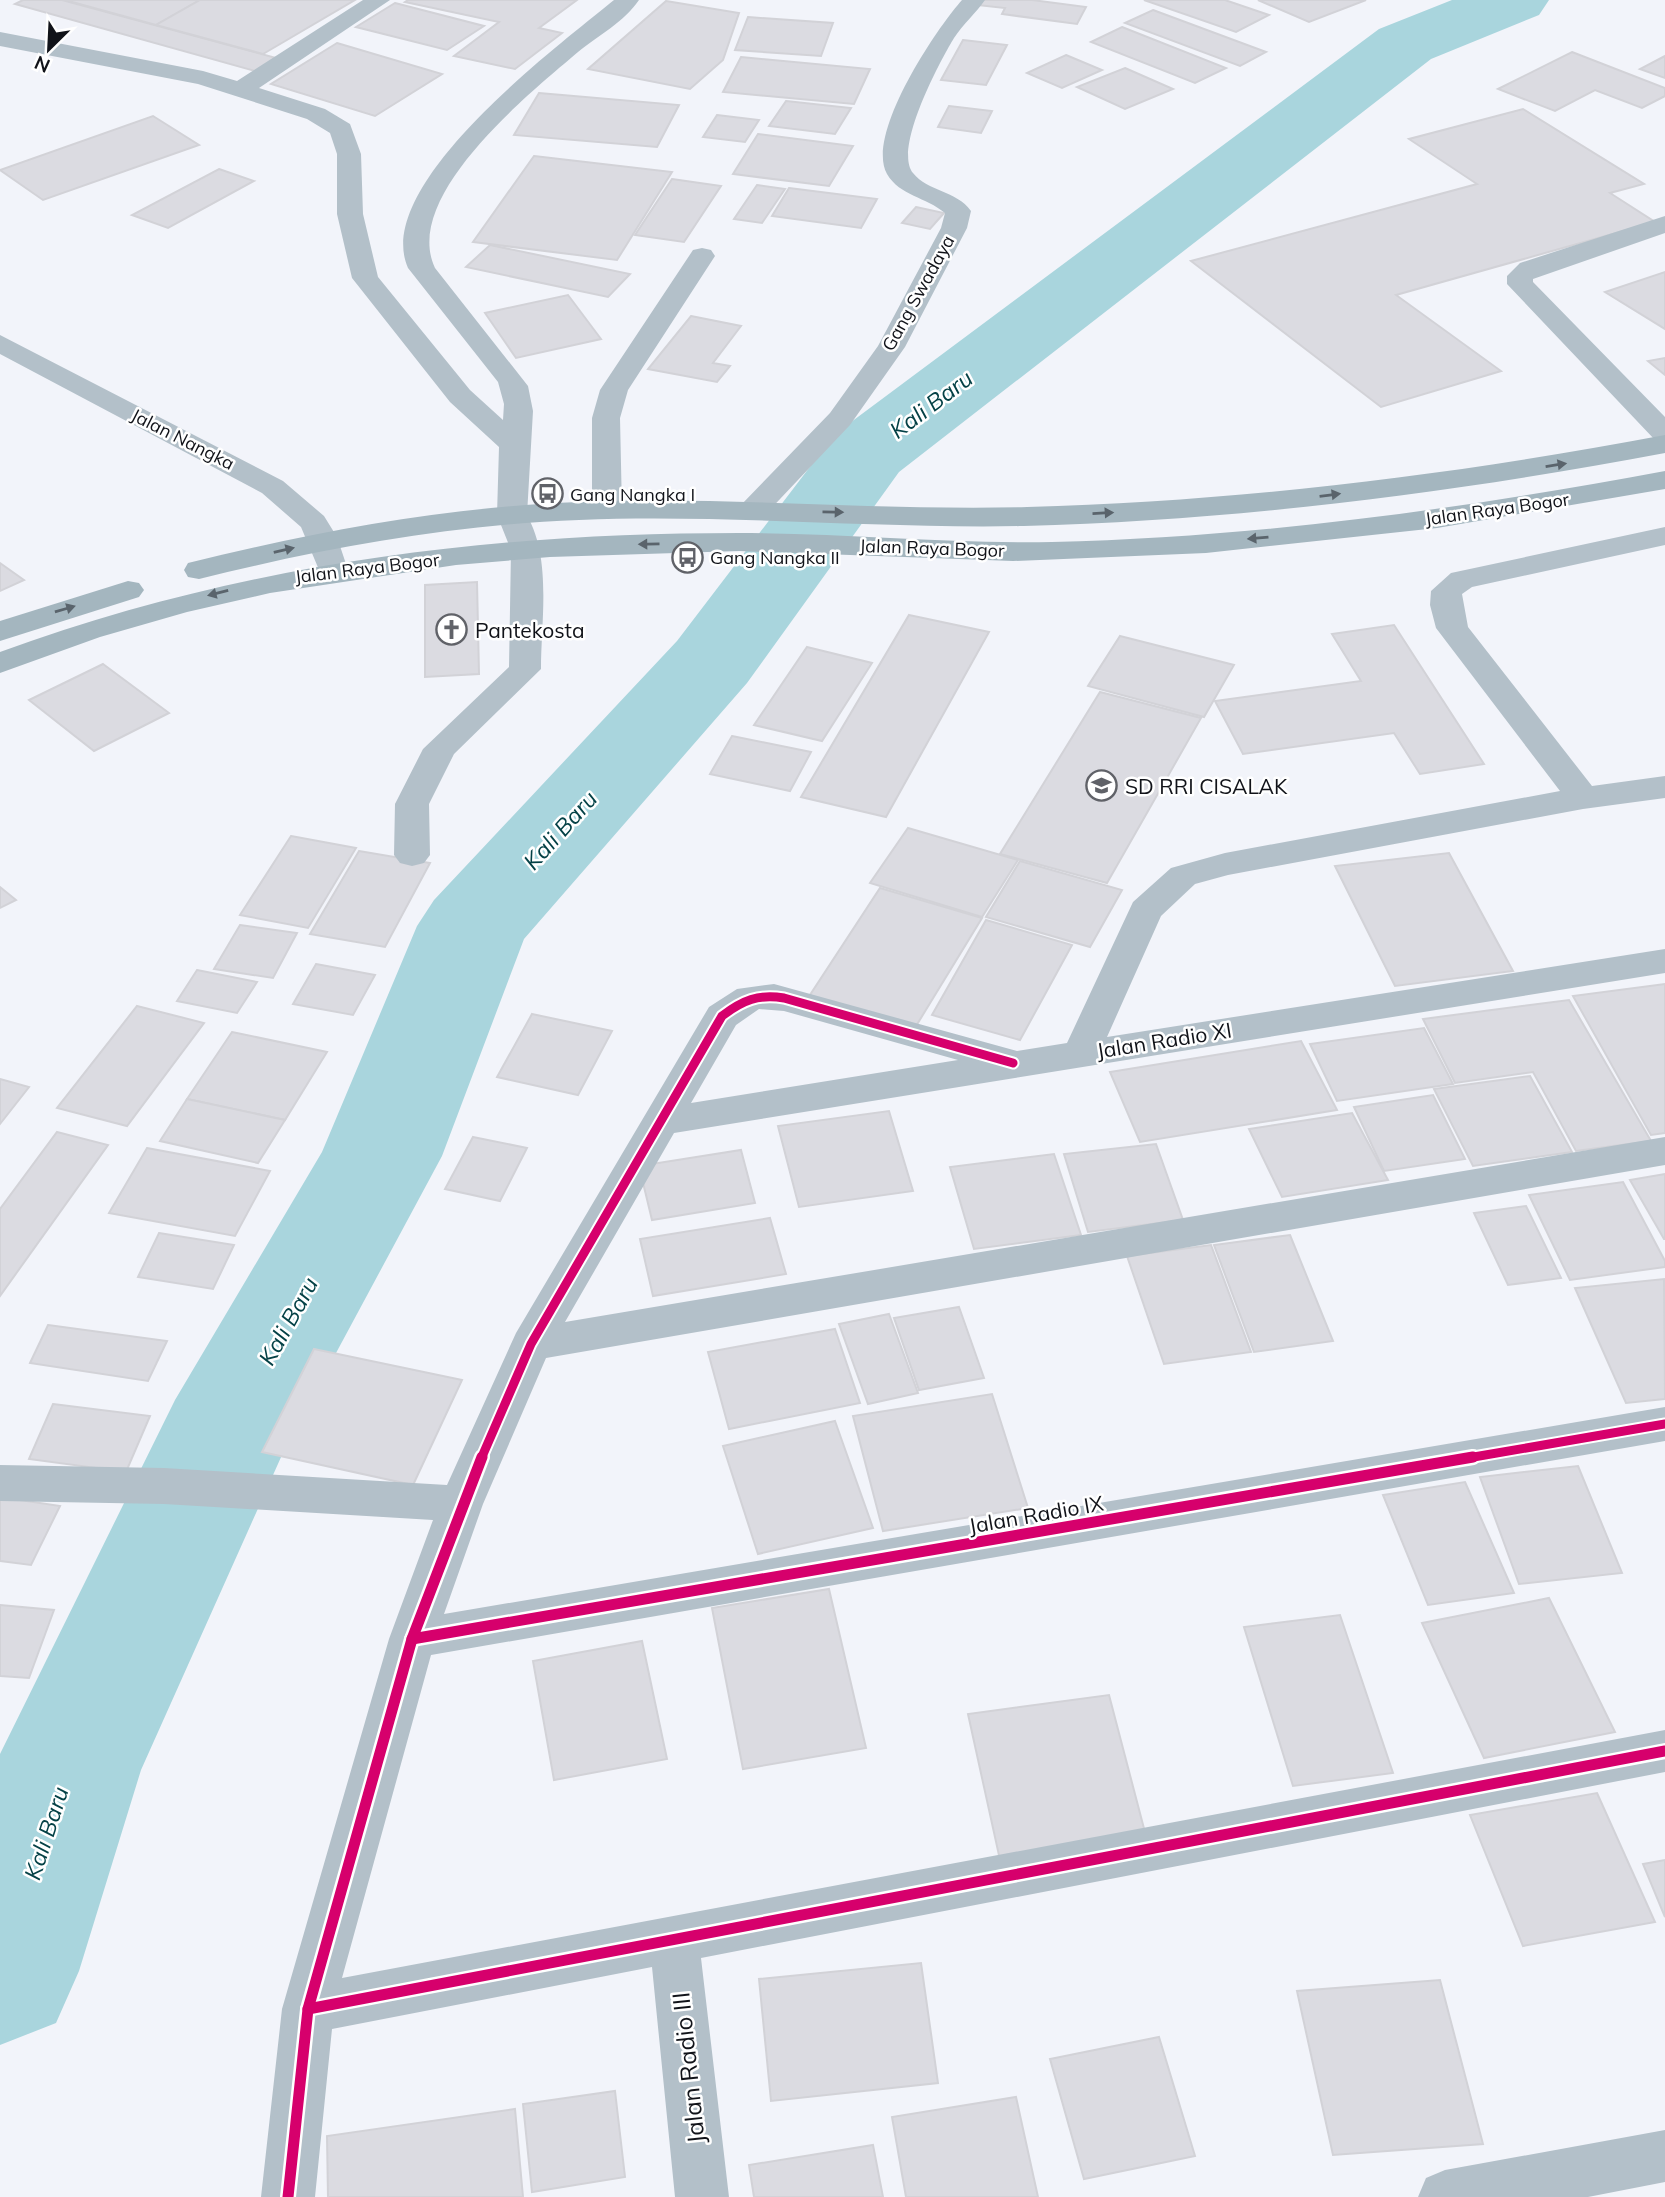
<svg xmlns="http://www.w3.org/2000/svg" width="1665" height="2197" font-family="Mulish,sans-serif">
<rect width="100%" height="100%" fill="#f2f4fa"/>
<g fill="none" stroke-linecap="round" stroke-linejoin="round">
<path fill="#a9d5dd" fill-rule="evenodd" d="M1452,0H1549L1539,15L1431,59L899,472L747,683L524,939L442,1156L286,1446L141,1770L79,1971L56,2023L0,2045V1754L175,1400L322,1152L417,926L434,900L677,641L835,434L1379,29Z"/>
</g>
<g fill="#dbdbe1" stroke="#d2d2d7" stroke-width="2">
<path d="M23,0H62L280,59L259,72L15,4Z"/>
<path d="M65,0H200L156,25Z"/>
<path d="M200,0H355L263,54L156,25Z"/>
<path d="M408,0H577L539,28L562,33L515,69L454,56L499,22L405,2Z"/>
<path d="M980,0H1032L1086,7L1077,24L1002,14L1005,8L977,5Z"/>
<path d="M1144,0H1225L1269,15L1236,32Z"/>
<path d="M1258,0H1366L1309,22Z"/>
<path d="M666,1L739,13L723,60L690,89L588,69Z"/>
<path d="M395,3L484,26L447,50L356,27Z"/>
<path d="M1153,10L1266,52L1240,66L1125,23Z"/>
<path d="M748,17L833,23L821,56L735,50Z"/>
<path d="M1122,27L1226,68L1195,83L1091,42Z"/>
<path d="M963,40L1007,45L986,85L941,80Z"/>
<path d="M337,43L442,74L375,116L271,84Z"/>
<path d="M1572,52L1665,88V96L1642,108L1595,90L1555,111L1498,89Z"/>
<path d="M1066,55L1102,70L1062,88L1027,73Z"/>
<path d="M1665,56V78L1640,69Z"/>
<path d="M741,57L870,69L854,104L723,92Z"/>
<path d="M1125,68L1173,89L1125,109L1077,87Z"/>
<path d="M539,93L679,105L657,147L514,135Z"/>
<path d="M786,101L851,108L835,134L769,126Z"/>
<path d="M949,106L992,111L981,133L938,127Z"/>
<path d="M1523,109L1644,184L1610,193L1655,222L1396,295L1501,371L1381,407L1191,261L1477,184L1409,139Z"/>
<path d="M717,115L759,120L745,142L703,137Z"/>
<path d="M153,116L199,145L43,200L0,170Z"/>
<path d="M758,134L853,146L829,186L733,174Z"/>
<path d="M534,156L672,172L617,260L473,242Z"/>
<path d="M219,169L254,181L168,228L132,215Z"/>
<path d="M672,179L721,186L684,242L635,235Z"/>
<path d="M757,185L785,189L762,223L734,219Z"/>
<path d="M789,188L877,199L861,228L772,216Z"/>
<path d="M916,207L944,213L930,229L902,223Z"/>
<path d="M490,245L630,274L608,297L466,267Z"/>
<path d="M1665,272V329L1605,292Z"/>
<path d="M568,295L601,339L516,358L485,313Z"/>
<path d="M691,316L741,326L713,363L730,366L717,382L648,369Z"/>
<path d="M1665,358V375L1648,361Z"/>
<path d="M0,563L24,580L0,591Z"/>
<path d="M477,582L479,674L425,677V585Z"/>
<path d="M909,615L989,632L886,817L801,797Z"/>
<path d="M1394,625L1484,764L1420,774L1394,733L1243,754L1215,701L1361,681L1332,634Z"/>
<path d="M1120,636L1234,665L1204,717L1088,686Z"/>
<path d="M807,647L872,663L822,741L754,725Z"/>
<path d="M103,664L169,713L94,751L29,700Z"/>
<path d="M1100,692L1201,718L1107,883L1000,854Z"/>
<path d="M732,736L811,752L790,791L710,774Z"/>
<path d="M908,828L1018,860L982,917L870,883Z"/>
<path d="M291,836L356,848L308,928L240,915Z"/>
<path d="M359,851L430,863L385,947L310,934Z"/>
<path d="M1449,853L1513,971L1395,986L1335,866Z"/>
<path d="M1020,861L1122,890L1090,947L986,917Z"/>
<path d="M0,887L16,900L0,908Z"/>
<path d="M880,888L982,918L913,1031L808,998Z"/>
<path d="M986,920L1072,945L1020,1040L932,1015Z"/>
<path d="M240,925L297,933L273,978L214,969Z"/>
<path d="M316,964L375,975L353,1015L293,1004Z"/>
<path d="M197,970L257,982L237,1013L177,1001Z"/>
<path d="M1665,984V1133L1651,1135L1573,996Z"/>
<path d="M1569,1000L1651,1141L1576,1151L1533,1072L1455,1083L1423,1019Z"/>
<path d="M137,1006L204,1023L127,1126L57,1108Z"/>
<path d="M532,1014L612,1031L578,1095L497,1077Z"/>
<path d="M1424,1028L1453,1084L1337,1101L1310,1044Z"/>
<path d="M232,1032L327,1052L285,1120L187,1099Z"/>
<path d="M1301,1041L1337,1110L1140,1142L1110,1072Z"/>
<path d="M1530,1076L1572,1152L1473,1166L1434,1089Z"/>
<path d="M0,1079L29,1087L0,1124Z"/>
<path d="M1433,1095L1465,1159L1384,1171L1354,1107Z"/>
<path d="M187,1099L285,1120L258,1163L160,1141Z"/>
<path d="M889,1111L913,1191L799,1207L778,1126Z"/>
<path d="M1352,1113L1388,1180L1282,1197L1249,1129Z"/>
<path d="M57,1132L108,1145L0,1296V1209Z"/>
<path d="M473,1137L527,1148L500,1201L445,1189Z"/>
<path d="M1156,1144L1183,1220L1088,1232L1064,1154Z"/>
<path d="M147,1148L270,1171L235,1236L109,1213Z"/>
<path d="M741,1150L755,1203L652,1220L639,1166Z"/>
<path d="M1054,1154L1081,1235L974,1249L950,1167Z"/>
<path d="M1665,1174V1239H1664L1630,1180Z"/>
<path d="M1623,1182L1665,1261V1267L1570,1280L1529,1195Z"/>
<path d="M1526,1206L1561,1278L1508,1285L1474,1213Z"/>
<path d="M770,1218L786,1274L653,1296L640,1239Z"/>
<path d="M159,1233L234,1245L213,1289L138,1277Z"/>
<path d="M1290,1235L1333,1341L1254,1352L1214,1245Z"/>
<path d="M1211,1245L1251,1352L1164,1364L1127,1256Z"/>
<path d="M1664,1279L1665,1399L1626,1403L1575,1288Z"/>
<path d="M959,1307L984,1378L919,1390L894,1318Z"/>
<path d="M889,1314L918,1393L868,1404L839,1324Z"/>
<path d="M48,1325L167,1341L148,1381L30,1363Z"/>
<path d="M835,1329L860,1403L729,1429L708,1352Z"/>
<path d="M314,1349L462,1380L413,1485L262,1452Z"/>
<path d="M992,1394L1028,1508L883,1531L853,1416Z"/>
<path d="M53,1404L150,1416L126,1472L29,1459Z"/>
<path d="M835,1421L873,1528L758,1554L723,1446Z"/>
<path d="M1578,1466L1622,1573L1519,1584L1480,1477Z"/>
<path d="M1465,1482L1514,1593L1428,1605L1383,1495Z"/>
<path d="M0,1497L60,1506L31,1565L0,1561Z"/>
<path d="M829,1589L866,1748L743,1769L712,1608Z"/>
<path d="M1549,1598L1615,1732L1484,1758L1422,1623Z"/>
<path d="M0,1605L54,1610L29,1678L0,1676Z"/>
<path d="M1340,1615L1393,1773L1293,1786L1244,1627Z"/>
<path d="M642,1641L667,1759L554,1780L533,1661Z"/>
<path d="M1109,1695L1147,1840L1000,1860L968,1714Z"/>
<path d="M1597,1793L1655,1922L1523,1946L1470,1815Z"/>
<path d="M1665,1860V1917L1643,1864Z"/>
<path d="M921,1963L938,2083L771,2101L759,1979Z"/>
<path d="M1440,1980L1483,2144L1333,2155L1297,1991Z"/>
<path d="M1159,2037L1195,2156L1084,2179L1050,2059Z"/>
<path d="M615,2091L625,2177L532,2192L523,2104Z"/>
<path d="M1016,2097L1038,2197H906L892,2117Z"/>
<path d="M515,2109L523,2197H328L327,2136Z"/>
<path d="M873,2145L883,2197H754L749,2165Z"/>
</g>
<g fill="none" stroke-linecap="round" stroke-linejoin="round">
<g fill="#b3c0c9" fill-rule="evenodd">
<path d="M363,0H390L259,88L325,109L350,124L361,154L363,214L378,277L470,390L503,420L504,404L498,382L408,268C371,185 558,46 614,0H639C625,21 598,36 578,52C530,93 401,196 435,268L528,386L533,411L527,515L523,521L512,524L501,521L497,515L499,447L450,402L352,278L337,214V154L330,133L307,119L198,84L0,46V32L203,71L237,81Z"/>
<path d="M1665,216V233L1533,279V282L1665,417V443L1655,440L1507,284V276L1520,263Z"/>
</g>
<g fill="#b3c0c9" fill-rule="evenodd">
<path d="M962,0H985C976,13 963,24 954,38C940,61 893,149 913,173C928,192 956,190 971,211L967,228L905,347L850,425L763,517L752,520L741,517L737,511L741,505L830,413L878,346L941,228L945,213C926,197 900,196 887,174C865,135 936,29 962,0Z"/>
<path d="M702,248L711,250L715,256L628,390L620,418L622,510L618,516L607,519L596,516L592,510V418L600,390L693,250Z"/>
<path d="M512,506L523,509C553,553 541,618 541,669L454,754L429,804L430,855L424,863L412,866L400,863L394,855L395,804L423,749L509,667L511,550L497,515L501,509Z"/>
<path d="M1665,527V545L1472,587L1462,594L1468,627L1592,786L1665,776V798L1583,809L1228,875L1195,884L1161,916L1107,1037L1665,949V973L674,1133L565,1322L1665,1137V1165L546,1358L483,1504L444,1614L1665,1407V1441L431,1655L342,1978L1665,1730V1772L701,1958L729,2197H675L652,1967L332,2029L315,2197H261L282,2009L389,1639L433,1520L164,1504L0,1501V1465L164,1468L447,1485L516,1333L709,1007L737,989L774,984L1017,1051L1067,1043L1133,902L1171,868L1225,853L1560,791L1436,628L1430,605L1431,591L1451,573ZM759,1009L784,1011L958,1060L691,1103L736,1025Z"/>
<path d="M1665,2130V2182L1588,2197H1418L1426,2178L1445,2170Z"/>
</g>
<path fill="#b3c0c9" fill-rule="evenodd" d="M0,335L283,481L324,516L337,537L348,570L344,577L333,579L322,577L301,527L262,493L0,354Z"/>
<g fill="#a4b6bf" fill-rule="evenodd">
<path d="M1665,435V453C1453,493 1240,520 1024,526C876,529 728,514 579,520C450,525 324,548 199,579L188,577L184,570L188,563C317,531 446,507 579,502C728,496 878,511 1027,507C1242,501 1454,475 1665,435Z"/>
<path d="M1665,471V489L1437,528L1206,553L1013,561L739,551L550,557L456,565L270,593L187,612L100,637L0,673V652C240,564 484,533 739,533C844,533 948,544 1052,542C1258,537 1462,509 1665,471Z"/>
<path d="M128,581L139,583L144,590L139,597L0,641V621Z"/>
</g>
<defs>
<g id="cycleway-far1">
<path d="M481,1459L531,1344L722,1016C743,1000 758,994 784,998L1013,1063"/>
<path d="M1462,1459L1665,1424"/>
</g>
<g id="cycleway">
<path d="M412,1639L1473,1457"/>
<path d="M308,2009L1665,1751"/>
<path d="M288,2197L308,2009L412,1639L482,1457"/>
</g>
</defs>
<use href="#cycleway-far1" stroke="#fff" stroke-width="13"/>
<use href="#cycleway" stroke="#fff" stroke-width="16"/>
<use href="#cycleway-far1" stroke="#d6006c" stroke-width="9"/>
<use href="#cycleway" stroke="#d6006c" stroke-width="11"/>
</g>
<defs><path id="oneway-solid" d="M-6-.8H1V-3.2L6.5 0L1 3.2V.8H-6Z" transform="scale(1.75)"/></defs>
<g fill="#5a646c">
<use href="#oneway-solid" transform="translate(1556 465) rotate(-9)"/>
<use href="#oneway-solid" transform="translate(1330 495) rotate(-7)"/>
<use href="#oneway-solid" transform="translate(833 512) rotate(1)"/>
<use href="#oneway-solid" transform="translate(1103 513) rotate(-3)"/>
<use href="#oneway-solid" transform="translate(1258 538) rotate(175)"/>
<use href="#oneway-solid" transform="translate(649 544) rotate(179)"/>
<use href="#oneway-solid" transform="translate(284 550) rotate(-13)"/>
<use href="#oneway-solid" transform="translate(218 593) rotate(166)"/>
<use href="#oneway-solid" transform="translate(65 609) rotate(-16)"/>
</g>
<defs>
<symbol id="bus-ring" viewBox="-11 -11 22 22"><circle r="9.5" fill="#fff" stroke="#606268" stroke-width="1.5"/><path d="M-5-6H5V4H4V6H2V4H-2V6H-4V4H-5ZM-3.5-4V0h7V-4ZM-3.5 1.2v1.5H-2V1.2ZM2 1.2v1.5H3.5V1.2Z" fill="#606268"/></symbol>
<symbol id="church-ring" viewBox="-11 -11 22 22"><circle r="9.5" fill="#fff" stroke="#606268" stroke-width="1.5"/><path d="M-1.2-6h2.4v3.5h3.3v2.4h-3.3V6h-2.4V-.1h-3.3v-2.4h3.3Z" fill="#606268"/></symbol>
<symbol id="school-ring" viewBox="-11 -11 22 22"><circle r="9.5" fill="#fff" stroke="#606268" stroke-width="1.5"/><path d="M0-5L7-2L0 1L-7-2ZM-4 1L0 2.5L4 1V4Q0 6-4 4Z" fill="#606268"/></symbol>
</defs>
<g fill-rule="evenodd">
<use href="#bus-ring" x="530" y="476" width="35" height="35"/>
<use href="#bus-ring" x="670" y="540" width="35" height="35"/>
<use href="#church-ring" x="434" y="612" width="35" height="35"/>
<use href="#school-ring" x="1084" y="768" width="35" height="35"/>
</g>
<g text-anchor="middle" dominant-baseline="central" stroke-width="5" stroke-linejoin="round" paint-order="stroke">
<g font-size="18" fill="#111319" stroke="#fff">
<text transform="translate(918 293) rotate(-61)">Gang Swadaya</text>
<text transform="translate(183 439) rotate(27)">Jalan Nangka</text>
<text transform="translate(1497 509) rotate(-8)">Jalan Raya Bogor</text>
<text transform="translate(932 548) rotate(2)">Jalan Raya Bogor</text>
<text transform="translate(367 568) rotate(-7)">Jalan Raya Bogor</text>
</g>
<g font-size="18" fill="#111319" stroke="#fff" text-anchor="start">
<text x="570" y="494">Gang Nangka I</text>
<text x="710" y="557">Gang Nangka II</text>
</g>
<g font-size="21" fill="#111319" stroke="#fff" text-anchor="start">
<text x="475" y="630">Pantekosta</text>
<text x="1125" y="786">SD RRI CISALAK</text>
</g>
<g font-size="21" fill="#111319" stroke="#fff">
<text transform="translate(1164 1040) rotate(-9)">Jalan Radio XI</text>
<text transform="translate(1036 1514) rotate(-10)">Jalan Radio IX</text>
</g>
<g font-size="23" font-style="italic" fill="#044146" stroke="#fff">
<text transform="translate(931 404) rotate(-37)">Kali Baru</text>
<text transform="translate(560 830) rotate(-48)">Kali Baru</text>
<text transform="translate(288 1321) rotate(-61)">Kali Baru</text>
<text transform="translate(46 1833) rotate(-72)">Kali Baru</text>
</g>
<g font-size="24" fill="#111319" stroke="#fff">
<text transform="translate(688 2068) rotate(-96)">Jalan Radio III</text>
</g>
</g>
<g transform="translate(49 49) rotate(204)" stroke="#ffffff" stroke-width="5" paint-order="stroke">
<path d="M0-5L12 26L0 18L-12 26Z" fill="#111319"/>
<text y="-10" font-size="19" font-weight="bold" text-anchor="middle" fill="#111319">N</text>
</g>
</svg>
